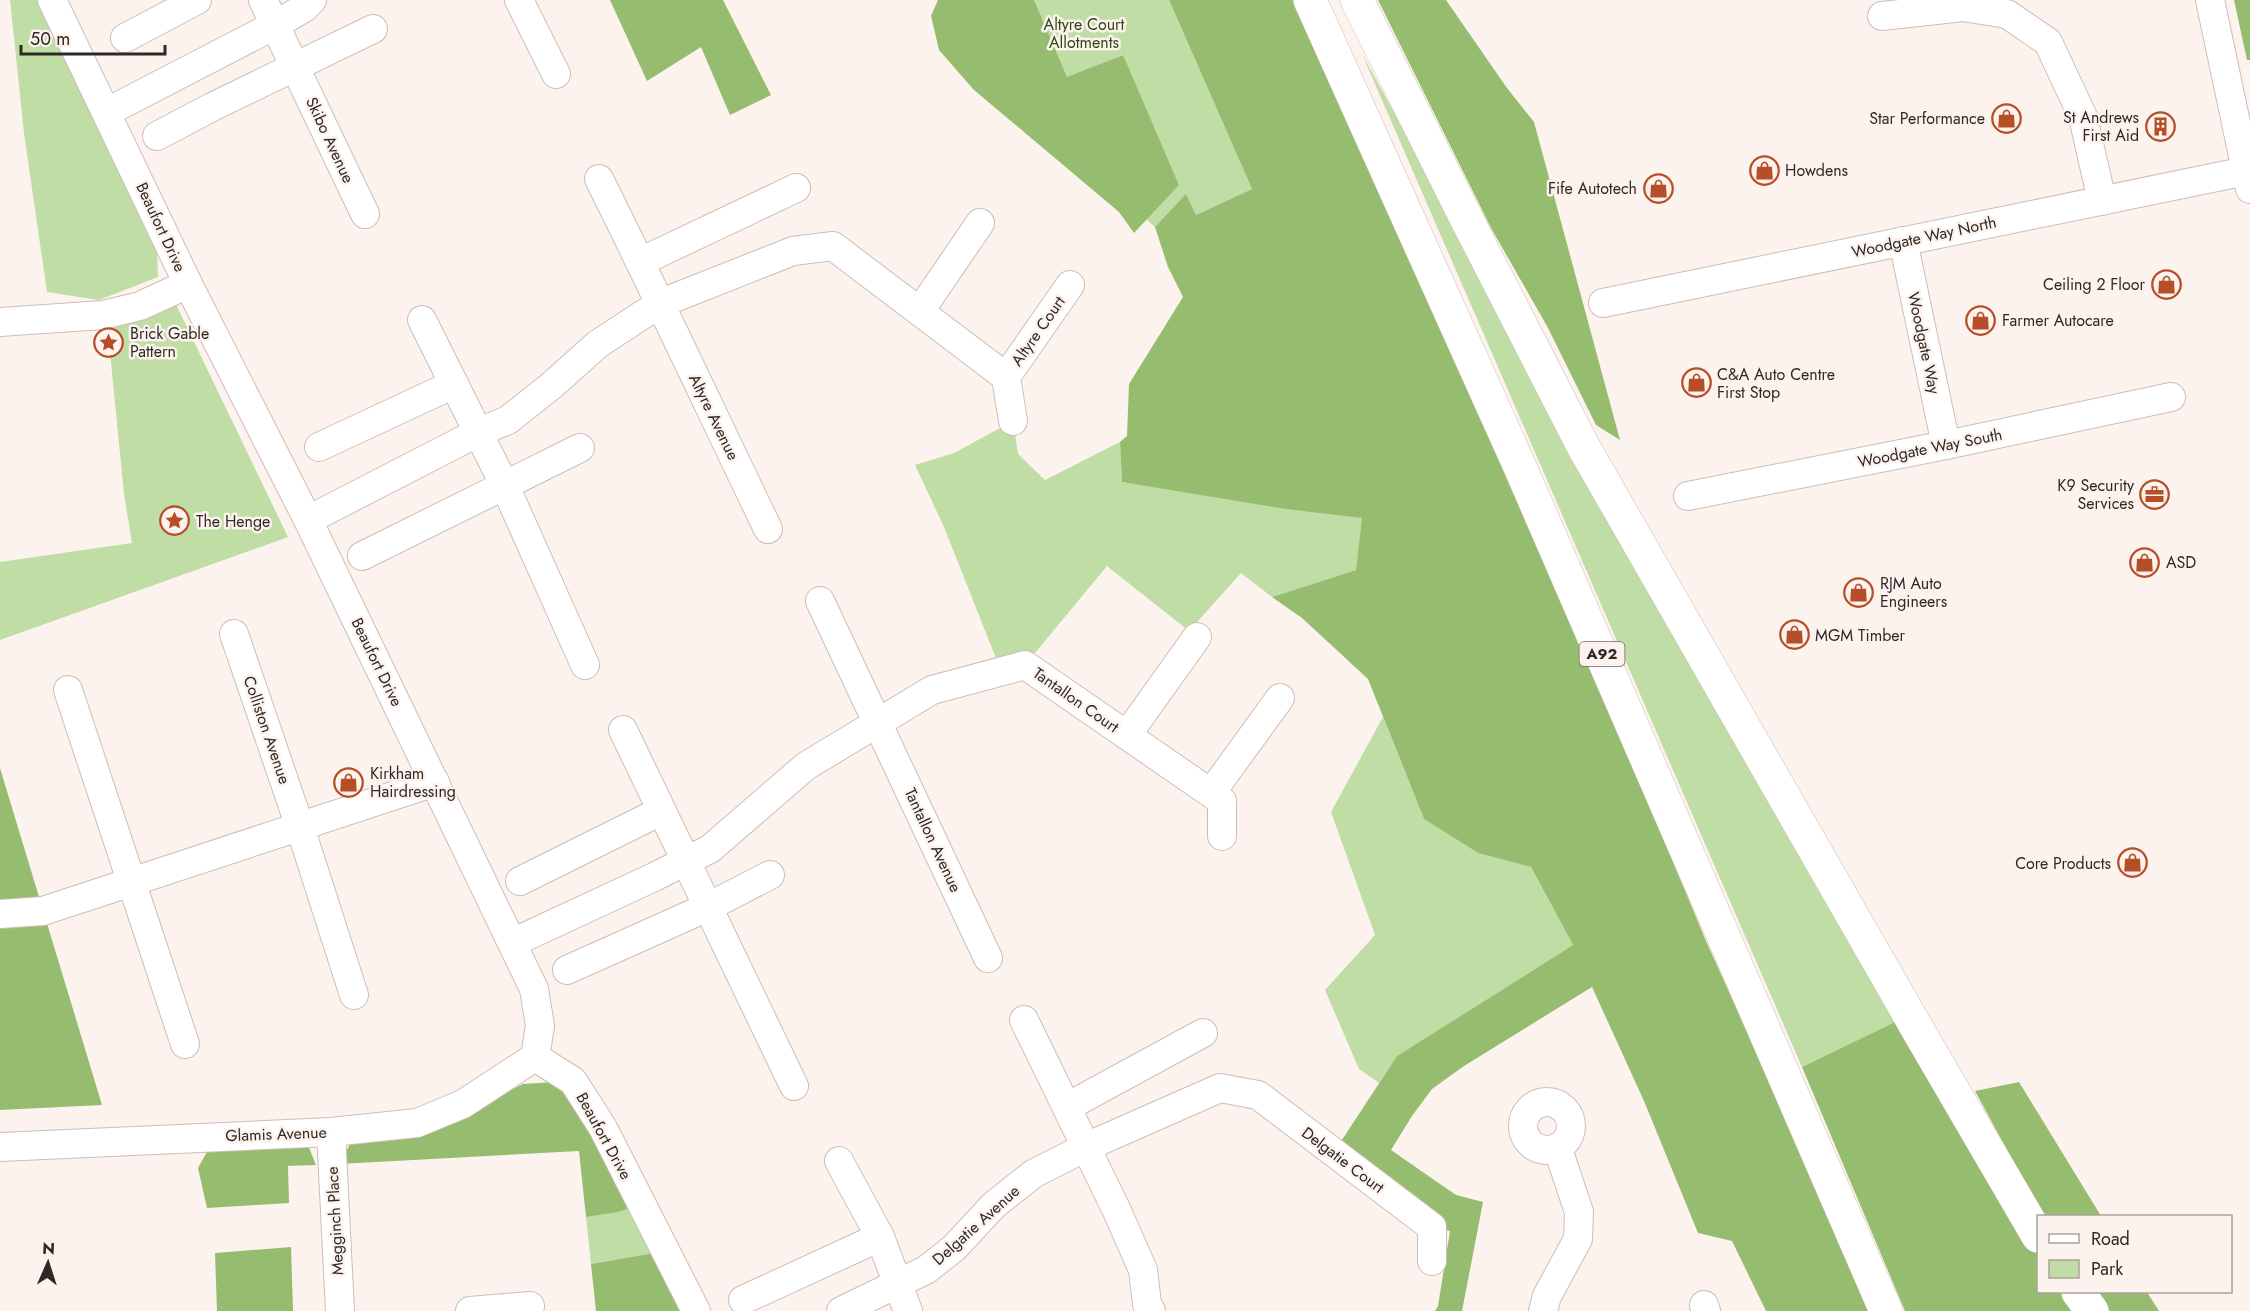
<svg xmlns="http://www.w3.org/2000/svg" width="2250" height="1311" font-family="Jost,sans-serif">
<rect width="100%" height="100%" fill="#fdf3ee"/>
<g fill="#bfdda4">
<path d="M10,0H52L170,245L157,252L158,277L99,300L47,292L24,133Z"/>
<path d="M1034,0H1169L1252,189L1196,215L1186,195L1155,227L1146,219L1179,185L1122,55L1067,78Z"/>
<path d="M1362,54L1895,1022L1802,1067Z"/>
<path d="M170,292L288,537L0,640V562L132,543L124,494L109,342L120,312Z"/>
<path d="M1013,421L1018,454L1045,480L1120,442L1122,482L1363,518L1356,570L1272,597L1241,573L1189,631L1107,566L1025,665L1001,671L944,527L915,465L954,453Z"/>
<path d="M1383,717L1424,819L1478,853L1531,867L1573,945L1397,1056L1379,1083L1359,1069L1325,990L1375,935L1331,812Z"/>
<path d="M632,1207L654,1253L591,1264L586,1217L619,1212Z"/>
</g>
<g fill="#96bd6f">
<path d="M610,0H723L771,95L730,115L701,47L647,81Z"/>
<path d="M938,0H1034L1067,77L1123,55L1179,185L1134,233L1119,212L974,90L939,50L931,16Z"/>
<path d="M1169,0H1298L1603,694L1706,941L1873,1311H1766L1732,1241L1698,1233L1644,1101L1592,987L1464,1066L1432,1089L1412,1116L1391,1150L1456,1195L1483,1202L1462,1311H1435L1438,1306L1450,1231L1432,1227L1334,1152L1397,1056L1573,945L1531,867L1478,853L1424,819L1368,679L1302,618L1272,597L1356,570L1362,518L1286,509L1122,482L1120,442L1127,436L1129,384L1183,297L1168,267L1155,227L1186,194L1196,215L1252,189Z"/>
<path d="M1378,0H1446L1507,88L1534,122L1620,440L1596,425L1547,326L1491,228Z"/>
<path d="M2234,0H2250V60H2247Z"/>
<path d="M0,768L102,1105L0,1110Z"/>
<path d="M1895,1022L2038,1254V1292H2062L2074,1311H1905L1802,1067Z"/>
<path d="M554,1082L572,1094L632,1207L619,1212L586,1217L579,1151L339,1164L353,1139L451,1120L523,1084Z"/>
<path d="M2019,1082L2101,1216H2043L1975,1091Z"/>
<path d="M308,1145L316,1165L288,1166L289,1203L207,1208L198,1168L208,1150Z"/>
<path d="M291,1247L293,1311H217L215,1253Z"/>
<path d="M654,1253L683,1311H596L591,1264Z"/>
<path d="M2096,1292H2147L2159,1311H2110Z"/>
</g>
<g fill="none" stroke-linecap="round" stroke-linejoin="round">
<defs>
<g id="minor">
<path d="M52,0L188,284L308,520L534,989L540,1026L535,1057"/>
<path d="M263,0L365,214"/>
<path d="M519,0L556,74"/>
<path d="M2210,0L2250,189"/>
<path d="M1882,16L1963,7L2007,14L2048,42L2083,117L2102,201"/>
<path d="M125,38L197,0"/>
<path d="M107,112L275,25L304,8L312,0"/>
<path d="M157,136L212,107L373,29"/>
<path d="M599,179C657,295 712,413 768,529"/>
<path d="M1903,241L1946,445"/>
<path d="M640,262L796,188"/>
<path d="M1603,303L2246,171"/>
<path d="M920,311L980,223"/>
<path d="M422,320L505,486L585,665"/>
<path d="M0,322L103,315L140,306L188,284"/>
<path d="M1006,377L1070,285"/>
<path d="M319,447L454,384"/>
<path d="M1688,496L1946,445L2171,397"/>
<path d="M308,520L477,433L508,420L551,386L598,344L659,304L793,251L833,246L1006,377L1013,421"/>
<path d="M362,556L580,448"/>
<path d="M820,601L988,958"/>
<path d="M234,634L300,827L354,995"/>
<path d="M68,690L185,1044"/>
<path d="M623,730L794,1086"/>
<path d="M1127,735L1197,637"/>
<path d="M1211,793L1280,698"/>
<path d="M520,881L661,811"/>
<path d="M0,914L43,911L435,782"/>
<path d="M512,943L654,877L710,849L806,766L932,690L1025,665L1222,801V836"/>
<path d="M567,970L710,906L770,875"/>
<path d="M1024,1020L1117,1211L1143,1270L1147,1304L1151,1311"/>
<path d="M535,1057L573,1081L603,1128L696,1311"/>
<circle cx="1547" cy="1126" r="24"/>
<path d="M1067,1107L1203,1033"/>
<path d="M331,1132L340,1311"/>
<path d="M0,1147L331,1132L417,1123L463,1104L535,1057"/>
<path d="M839,1161L880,1237L908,1311"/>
<path d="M743,1300L880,1237"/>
<path d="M1704,1305L1706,1311"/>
<path d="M470,1311L530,1306"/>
<path d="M841,1311L926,1270L954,1248L994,1205L1033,1174L1086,1147L1220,1088L1258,1095L1432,1227V1261"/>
<path d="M1543,1311L1547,1296L1578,1239L1579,1212L1558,1149"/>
</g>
<g id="highway">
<path d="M1310,0L1520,467L1886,1311"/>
<path d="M1357,0L1466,218L1583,446L1915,1025L2038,1236"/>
<path d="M2078,1292L2092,1311"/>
</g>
</defs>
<use href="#minor" stroke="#cdbeb5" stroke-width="30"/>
<use href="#highway" stroke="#cdbeb5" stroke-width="34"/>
<use href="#minor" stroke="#fff" stroke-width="28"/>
<use href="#highway" stroke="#fff" stroke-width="33"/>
</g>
<defs>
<symbol id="shop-ring" viewBox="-11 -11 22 22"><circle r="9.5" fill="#fdf3ee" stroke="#b64e28" stroke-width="1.5"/><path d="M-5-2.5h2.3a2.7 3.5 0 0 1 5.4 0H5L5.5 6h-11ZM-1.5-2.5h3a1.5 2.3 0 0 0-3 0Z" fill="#b64e28"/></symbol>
<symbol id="building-ring" viewBox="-11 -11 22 22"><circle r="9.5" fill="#fdf3ee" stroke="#b64e28" stroke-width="1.5"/><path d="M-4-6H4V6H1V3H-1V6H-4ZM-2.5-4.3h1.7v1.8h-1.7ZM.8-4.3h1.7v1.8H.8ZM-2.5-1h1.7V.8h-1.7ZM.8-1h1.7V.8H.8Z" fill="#b64e28"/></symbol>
<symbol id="sight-ring" viewBox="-11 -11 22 22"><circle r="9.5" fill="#fdf3ee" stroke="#b64e28" stroke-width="1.5"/><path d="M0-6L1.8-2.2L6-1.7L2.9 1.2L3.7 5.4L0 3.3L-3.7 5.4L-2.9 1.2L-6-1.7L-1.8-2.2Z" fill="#b64e28"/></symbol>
<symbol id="office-ring" viewBox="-11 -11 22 22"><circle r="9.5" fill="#fdf3ee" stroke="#b64e28" stroke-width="1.5"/><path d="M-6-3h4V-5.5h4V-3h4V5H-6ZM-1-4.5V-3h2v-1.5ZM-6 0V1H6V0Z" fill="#b64e28"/></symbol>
</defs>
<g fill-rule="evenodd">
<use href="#shop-ring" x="1990" y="102" width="33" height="33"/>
<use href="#building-ring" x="2144" y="110" width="33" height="33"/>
<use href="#shop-ring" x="1748" y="154" width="33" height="33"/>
<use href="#shop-ring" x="1642" y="172" width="33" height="33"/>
<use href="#shop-ring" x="2150" y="268" width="33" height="33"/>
<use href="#shop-ring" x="1964" y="304" width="33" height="33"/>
<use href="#sight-ring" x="92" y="326" width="33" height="33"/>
<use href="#shop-ring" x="1680" y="366" width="33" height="33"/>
<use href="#office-ring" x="2138" y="478" width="33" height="33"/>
<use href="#sight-ring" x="158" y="504" width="33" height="33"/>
<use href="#shop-ring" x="2128" y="546" width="33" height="33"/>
<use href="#shop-ring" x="1842" y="576" width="33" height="33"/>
<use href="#shop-ring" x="1778" y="618" width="33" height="33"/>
<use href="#shop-ring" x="332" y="766" width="33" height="33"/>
<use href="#shop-ring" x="2116" y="846" width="33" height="33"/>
</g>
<g text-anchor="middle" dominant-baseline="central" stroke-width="5" stroke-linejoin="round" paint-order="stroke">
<rect fill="#fdf3ee" stroke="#6d6661" stroke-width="1.5" x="1579.5" y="642" width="45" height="24" rx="4.5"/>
<g font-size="15" font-weight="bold" fill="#2f2925">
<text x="1602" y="654">A92</text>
</g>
<g font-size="16" fill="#2f4710" stroke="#fdf3ee">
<text x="1084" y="24">Altyre Court<tspan x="1084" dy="18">Allotments</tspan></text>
</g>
<g font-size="16" fill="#2f2925" stroke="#fdf3ee" text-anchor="start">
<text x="2139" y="117" text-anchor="end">St Andrews<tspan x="2139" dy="18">First Aid</tspan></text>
<text x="1985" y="118" text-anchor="end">Star Performance</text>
<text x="1785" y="170">Howdens</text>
<text x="1637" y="188" text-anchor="end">Fife Autotech</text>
<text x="2145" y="284" text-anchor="end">Ceiling 2 Floor</text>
<text x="2002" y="320">Farmer Autocare</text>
<text x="130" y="333">Brick Gable<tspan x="130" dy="18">Pattern</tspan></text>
<text x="1717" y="374">C&amp;A Auto Centre<tspan x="1717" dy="18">First Stop</tspan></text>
<text x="2134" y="485" text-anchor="end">K9 Security<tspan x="2134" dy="18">Services</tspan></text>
<text x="196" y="521">The Henge</text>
<text x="2166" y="562">ASD</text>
<text x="1880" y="583">RJM Auto<tspan x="1880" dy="18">Engineers</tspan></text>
<text x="1815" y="635">MGM Timber</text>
<text x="370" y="773">Kirkham<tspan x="370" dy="18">Hairdressing</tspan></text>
<text x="2111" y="863" text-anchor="end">Core Products</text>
</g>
<g font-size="16" fill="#2f2925" stroke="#fdf3ee">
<text transform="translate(330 140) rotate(65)">Skibo Avenue</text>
<text transform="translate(161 227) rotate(65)">Beaufort Drive</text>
<text transform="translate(1924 237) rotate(-12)">Woodgate Way North</text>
<text transform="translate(1038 331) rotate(-55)">Altyre Court</text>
<text transform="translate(1924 343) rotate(78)">Woodgate Way</text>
<text transform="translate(714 417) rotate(64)">Altyre Avenue</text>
<text transform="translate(1930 448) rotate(-11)">Woodgate Way South</text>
<text transform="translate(377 662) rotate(64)">Beaufort Drive</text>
<text transform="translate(1076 700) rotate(35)">Tantallon Court</text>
<text transform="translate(267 730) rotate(71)">Colliston Avenue</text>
<text transform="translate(933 840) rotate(65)">Tantallon Avenue</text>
<text transform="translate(276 1134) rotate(-2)">Glamis Avenue</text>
<text transform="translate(604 1136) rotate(61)">Beaufort Drive</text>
<text transform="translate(1343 1160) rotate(37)">Delgatie Court</text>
<text transform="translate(335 1221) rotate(-93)">Megginch Place</text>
<text transform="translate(976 1225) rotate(-42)">Delgatie Avenue</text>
</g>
</g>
<rect x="2037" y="1215" width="195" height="78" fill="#fdf3ee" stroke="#aba29e" stroke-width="1.5"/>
<rect x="2049" y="1234" width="30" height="9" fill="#ffffff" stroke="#aba29e" stroke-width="1.5"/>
<text x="2091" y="1245" font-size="18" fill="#2f2925">Road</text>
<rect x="2049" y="1260" width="30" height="18" fill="#bfdda4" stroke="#aba29e" stroke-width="1.5"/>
<text x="2091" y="1275" font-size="18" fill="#2f2925">Park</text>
<g transform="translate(48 1263) rotate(3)" stroke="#fdf3ee" stroke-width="4.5" paint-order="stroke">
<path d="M0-4.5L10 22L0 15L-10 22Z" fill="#2f2925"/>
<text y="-9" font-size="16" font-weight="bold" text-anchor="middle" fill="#2f2925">N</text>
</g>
<path d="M21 45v9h144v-9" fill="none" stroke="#2f2925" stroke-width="3"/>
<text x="30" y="45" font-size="18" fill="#2f2925" stroke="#fdf3ee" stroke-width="4.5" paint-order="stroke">50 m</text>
</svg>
